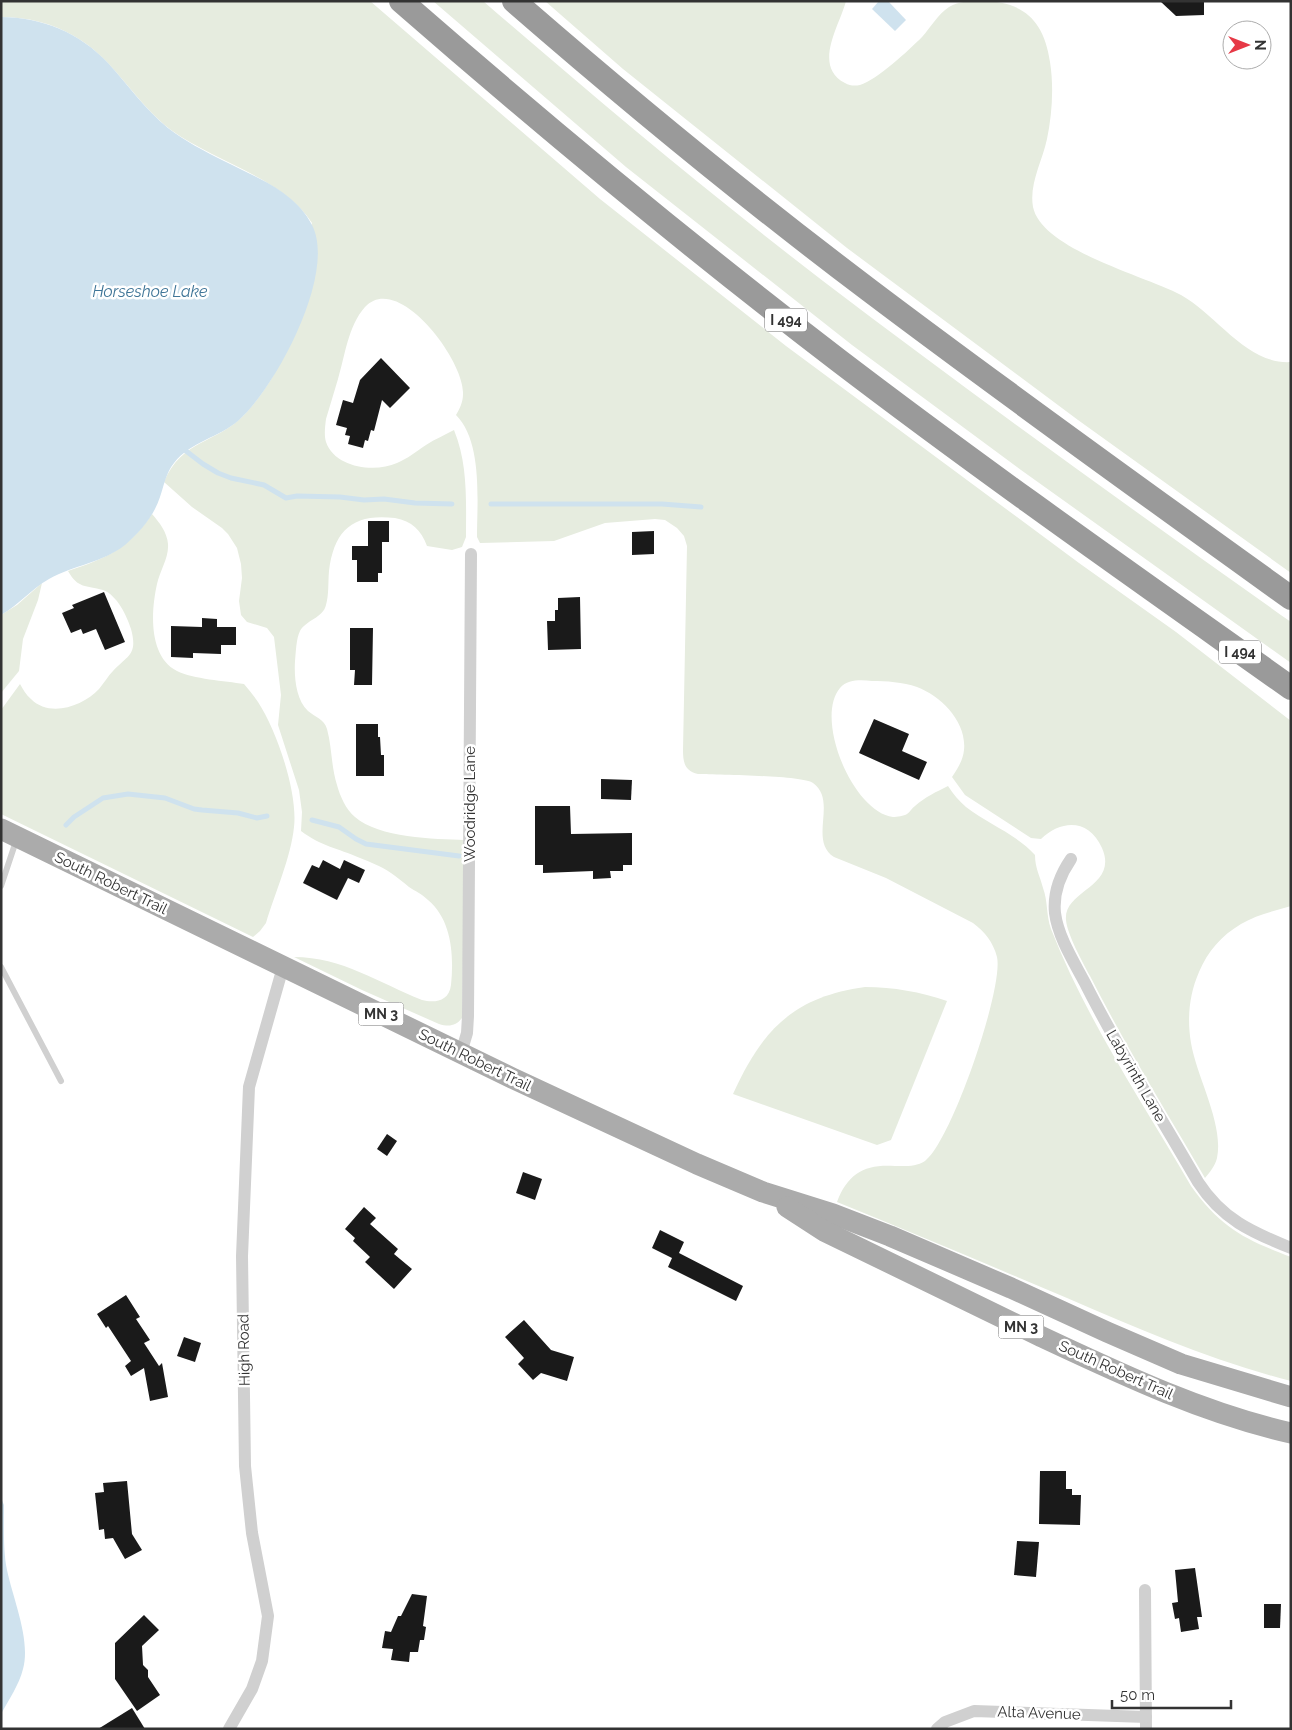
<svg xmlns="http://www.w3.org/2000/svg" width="1292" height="1730" font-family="Raleway,sans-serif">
<rect width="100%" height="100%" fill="#fff"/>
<g fill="#e6ecdf">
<path d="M1,1H370L600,199L786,346L1079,563L1176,632L1291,721V906C1274,911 1256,915 1241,924C1221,936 1208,951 1199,972C1189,995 1187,1019 1191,1043C1197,1078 1224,1124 1217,1158C1215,1166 1210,1172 1205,1178C1166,1111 1125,1045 1090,976C1083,963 1067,934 1066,920C1063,890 1119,887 1102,848C1089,819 1062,819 1041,839L1031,838L965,795L952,777C958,768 963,760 964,750C967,722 941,696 917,687C903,682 886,681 872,681C861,680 848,679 840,688C814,719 853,812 893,817C897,817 904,816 907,814C910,812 912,808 915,806C925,797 936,792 948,786C953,794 959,801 966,807C988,824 1016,834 1035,855C1035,868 1040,876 1043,888C1048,901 1046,915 1051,929C1086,1019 1143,1103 1191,1186C1221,1228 1244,1239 1291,1257V1381C1213,1361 1141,1330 1067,1298C991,1266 914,1233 837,1202C848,1173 865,1164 895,1166C905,1166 916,1167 925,1161C951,1142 1004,988 997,957C993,942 985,932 973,923L886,878L834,857C808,840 838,801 813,783C802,775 717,775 698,774C685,771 683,763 683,750L687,546L684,536L677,528L665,520L655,519L605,523L554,541L480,543L477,537C477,502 483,442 456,415C460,408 463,402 463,394C465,361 398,271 365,307C348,326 345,356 338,379C334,392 330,406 326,419C325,427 324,435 326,442C335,468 375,473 397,463C407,459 417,451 426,445C435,439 445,435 454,430C468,464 466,501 466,537L462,547L452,550L427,546C421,530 412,521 395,518C353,513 334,530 329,571C328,582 329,595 326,605C323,618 306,620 300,631C296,639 296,652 295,661C294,677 296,700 308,711C315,717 324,719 327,729C332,747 331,766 337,785C340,796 346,810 355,817C379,838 434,839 465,840L462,1018C456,1026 449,1027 439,1024L362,990L294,957C342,957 379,983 422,1000C434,1003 449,1002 451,985C454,956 452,920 428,900C422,894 415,891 409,887C403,882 397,877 391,873C381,866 370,862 360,858C337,848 321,846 301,831L302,812L299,790L278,725L281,695L274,637L267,628L247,622L241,615L239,601L242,578L241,564L237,548L228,534L222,528L192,507L164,482C182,439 216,444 244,415C254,405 271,382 277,368C283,355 284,338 288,324C296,290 304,257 312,223C283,178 215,162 171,130C135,103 114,58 74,36C52,23 27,17 1,17Z"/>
<path d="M433,1H483C594,97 707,192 823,281C977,398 1134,511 1291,622V663L1021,470L852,345L626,167Z"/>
<path d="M545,1H846C840,25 812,66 845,83C850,86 855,86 860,85C877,80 909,50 922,37C931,27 938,14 949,7C959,1 971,1 981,1C1023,1 1044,20 1050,62C1054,87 1052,115 1047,139C1042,162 1029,184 1033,207C1042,250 1146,276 1181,295C1217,315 1247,365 1291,362V573L1078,420L847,248L623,69Z"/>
<path d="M152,514C159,522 167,532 168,544C169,558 160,570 157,584C151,611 148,656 177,671C193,679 225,681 244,684C249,690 254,696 258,702C277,731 298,793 294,827C291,857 275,893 266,923L260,931L253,937L1,814V710L20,684C23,689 26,695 31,699C50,718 83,706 99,689C104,683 108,676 113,671C128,655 138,655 131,629C127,616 117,595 103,590C86,585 78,589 68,571C107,558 128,549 152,514Z"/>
<path d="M42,583L38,600L23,639L19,671L1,693V615L17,605Z"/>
<path d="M865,987C894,987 920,992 947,1001L891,1140L877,1145L733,1094C762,1030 793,997 865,987Z"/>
</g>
<g fill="#cfe2ee">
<path d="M879,1H888L906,20L895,31L872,9Z"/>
<path d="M1,17C42,17 80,33 108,63C128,85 145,109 168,128C185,141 204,151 224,161C255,177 295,191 312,225C337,273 276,387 239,420C219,438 191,441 174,463C166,473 164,485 160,497C154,516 140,532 125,545C102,563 74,565 49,579C31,589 19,605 1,615Z"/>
<path d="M1,1498L4,1505C4,1525 3,1551 7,1570C13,1599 31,1640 23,1669C19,1685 9,1699 1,1714Z"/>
</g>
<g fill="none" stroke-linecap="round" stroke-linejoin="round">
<g stroke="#cfe2ee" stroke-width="5">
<path d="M186,451L203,464L218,473L231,478L264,485L286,498L297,496L340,497L364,500L384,499L415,503L452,504"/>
<path d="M491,504H662L701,507"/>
<path d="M312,820L339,827L356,839L366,844L459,856"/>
<path d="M66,825L74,817L103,798L128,794L165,798L194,809L202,810L238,813L257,818L267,816"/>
</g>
</g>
<g fill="#1a1a1a">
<path d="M1160,1H1204V15L1176,16Z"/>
<path d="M381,358L410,388L390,408L382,400L374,431L371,430L368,441L365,440L363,448L348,444L350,436L345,435L347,428L336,425L343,400L353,403L360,380Z"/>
<path d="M368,521H389V542H382V573H378V582H357V560H352V546H368Z"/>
<path d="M654,531V554L632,555V532Z"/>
<path d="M104,592L125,642L105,650L96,629L83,634L81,629L71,633L62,613L74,608L72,605Z"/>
<path d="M580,597L581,649L548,650L547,621H555V610H558V598Z"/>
<path d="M202,618L217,619V627H236V645H221V654L193,653V658L171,657V626L202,627Z"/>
<path d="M350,628H373L372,685H354L355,670H350Z"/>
<path d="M874,719L909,734L902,751L927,762L919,780L859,753Z"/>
<path d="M356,724H378V737H380L381,755H384V776H356Z"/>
<path d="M601,779L632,780L631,800L601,799Z"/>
<path d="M535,806H570L571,834L632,833V865H623V871H610L611,878L593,879V871L543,873V865H535Z"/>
<path d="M323,860L340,869L344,860L365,870L359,883L348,878L337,900L303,883L312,865L319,868Z"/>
<path d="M387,1134L397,1141L387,1156L377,1149Z"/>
<path d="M523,1172L542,1179L535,1200L516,1193Z"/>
<path d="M364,1207L376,1218L370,1224L398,1249L394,1254L412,1269L394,1289L365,1262L370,1257L353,1241L355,1238L345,1229Z"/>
<path d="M660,1230L684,1242L679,1253L743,1286L736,1301L668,1267L672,1258L652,1248Z"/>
<path d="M126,1295L140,1317L136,1319L150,1340L144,1343L159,1366L162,1363L168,1397L150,1401L144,1368L131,1376L125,1366L131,1361L108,1326L106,1328L97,1314Z"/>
<path d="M524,1320L551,1350L574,1357L567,1381L541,1373L533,1380L518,1364L524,1358L505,1337Z"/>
<path d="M184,1337L201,1343L195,1362L177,1356Z"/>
<path d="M1040,1471H1066V1489H1072V1495H1081L1080,1525L1039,1524Z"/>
<path d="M127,1481L132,1534L142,1550L125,1559L113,1538L105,1539L104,1529L99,1530L95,1493L104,1492L103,1483Z"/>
<path d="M1017,1541L1039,1542L1036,1577L1014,1575Z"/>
<path d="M1195,1568L1202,1617H1197L1199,1629L1181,1632L1179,1618L1175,1619L1172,1603L1178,1602L1175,1570Z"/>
<path d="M412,1594L427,1596L423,1626L426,1627L424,1640H420L418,1652H410L409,1662L391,1660L393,1649L382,1648L385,1631L391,1632L398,1616H401Z"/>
<path d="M1264,1604H1281L1280,1628H1264Z"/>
<path d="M144,1615L159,1630L142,1646L143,1665L148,1670V1677L160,1695L137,1711L115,1679V1643Z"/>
<path d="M132,1708L145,1729H98Z"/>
</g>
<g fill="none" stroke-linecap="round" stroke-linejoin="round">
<g stroke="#d0d0d0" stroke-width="6">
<path d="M1,886L16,841"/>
<path d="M1,967L61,1081"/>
</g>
<g stroke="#d0d0d0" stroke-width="12">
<path d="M1071,859C1060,875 1053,893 1055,913C1058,937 1074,962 1085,983C1119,1051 1160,1116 1198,1182C1222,1219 1251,1232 1291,1248"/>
<path d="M461,1053L467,1033L468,1016L471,554"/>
<path d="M1145,1590L1146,1729"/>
<path d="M229,1729L252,1689L262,1661L268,1616L252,1533L245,1466L242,1256L249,1087L283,967"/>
<path d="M937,1729L945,1722L974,1711L1146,1717"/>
</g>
<g stroke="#ababab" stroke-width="21">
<path d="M1,829L512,1078L697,1164L763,1192L833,1214L890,1236L1011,1288L1107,1332L1181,1364L1291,1397"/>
<path d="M787,1207L824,1231C896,1266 968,1301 1040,1336C1121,1374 1203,1413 1291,1433"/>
</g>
<g stroke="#9a9a9a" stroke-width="24">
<path d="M401,1C543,125 688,245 838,360C986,473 1139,580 1291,688"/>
<path d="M514,1C629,101 747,198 869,290C1008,395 1149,496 1291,598"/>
</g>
</g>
<g text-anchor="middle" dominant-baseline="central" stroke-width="5" stroke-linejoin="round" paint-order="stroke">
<g fill="#fff" stroke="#707070" stroke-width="1">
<rect x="765" y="308.5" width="42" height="23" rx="4"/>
<rect x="1219" y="640.5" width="42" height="23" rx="4"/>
<rect x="358.5" y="1002.5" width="45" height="23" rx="4"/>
<rect x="998.5" y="1315.5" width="45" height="23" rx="4"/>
</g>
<g font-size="14" font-weight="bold" fill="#333">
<text x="786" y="320">I 494</text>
<text x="1240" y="652">I 494</text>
<text x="381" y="1014">MN 3</text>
<text x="1021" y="1327">MN 3</text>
</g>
<g font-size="15" fill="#333" stroke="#fff">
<text transform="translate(470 804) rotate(-90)">Woodridge Lane</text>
<text transform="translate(111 883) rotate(26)">South Robert Trail</text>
<text transform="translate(475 1060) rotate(26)">South Robert Trail</text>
<text transform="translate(1136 1076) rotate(60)">Labyrinth Lane</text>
<text transform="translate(244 1350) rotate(-91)">High Road</text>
<text transform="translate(1116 1370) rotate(24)">South Robert Trail</text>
<text transform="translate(1039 1713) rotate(2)">Alta Avenue</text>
</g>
<g font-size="16" font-style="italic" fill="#3f7597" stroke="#fff">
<text x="150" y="291">Horseshoe Lake</text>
</g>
</g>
<rect width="1292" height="1730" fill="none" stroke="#333333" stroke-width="5"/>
<g transform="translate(1247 45) rotate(90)"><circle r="24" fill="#ffffff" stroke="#adadad"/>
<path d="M0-4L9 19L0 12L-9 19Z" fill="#e63946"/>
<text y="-8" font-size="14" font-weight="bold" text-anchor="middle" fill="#333333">N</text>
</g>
<path d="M1112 1700v8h119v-8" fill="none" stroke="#333333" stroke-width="2.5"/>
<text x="1120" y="1700" font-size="15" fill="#333333" stroke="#ffffff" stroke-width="4" paint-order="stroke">50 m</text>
</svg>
